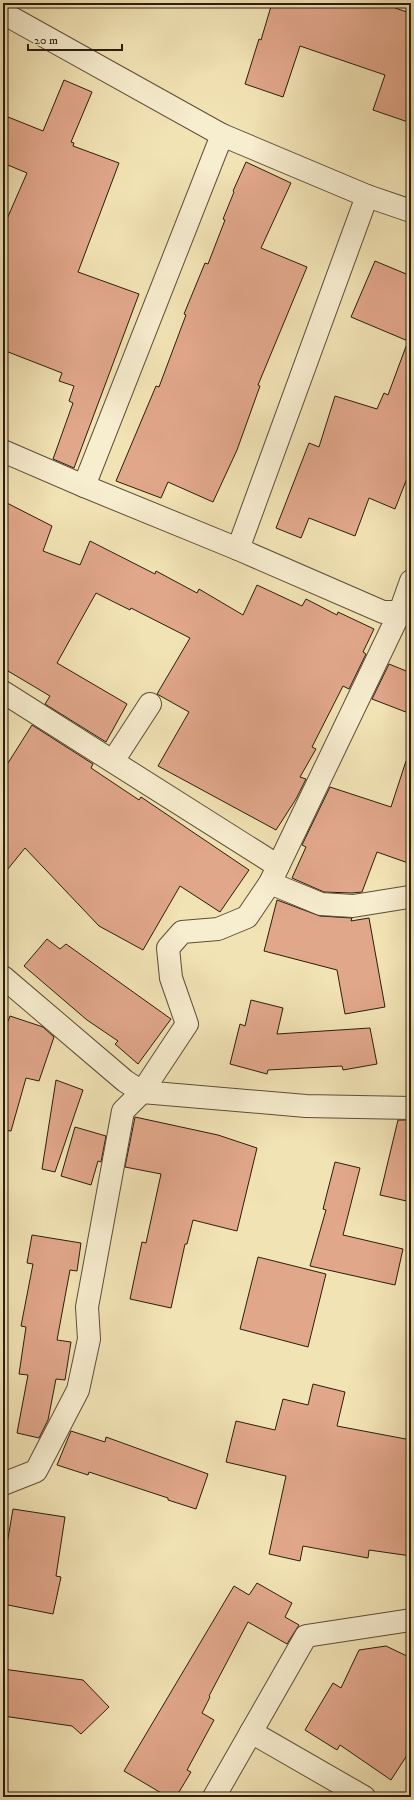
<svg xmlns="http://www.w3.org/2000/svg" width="414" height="1800" font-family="'IM FELL DW Pica',serif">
<rect width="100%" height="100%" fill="#f2e3b5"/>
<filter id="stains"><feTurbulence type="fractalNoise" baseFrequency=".005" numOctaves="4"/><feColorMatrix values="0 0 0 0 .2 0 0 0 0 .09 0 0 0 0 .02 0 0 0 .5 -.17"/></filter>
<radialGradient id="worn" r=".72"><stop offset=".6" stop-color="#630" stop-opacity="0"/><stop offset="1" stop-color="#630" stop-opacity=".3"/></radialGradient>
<g fill="#e1a78b" stroke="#2a1d0e">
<path d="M272,3H396L395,8L407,12H411V123L373,110L385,75L300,46L283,97L245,84L259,39L261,40Z"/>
<path d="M64,80L92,92L71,142L74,143L73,146L119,163L78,272L139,294L74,468L53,459L73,403L69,401L74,386L59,381L62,373L3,350V228L27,173L3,163V115L43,131Z"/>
<path d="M246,162L291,183L261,248L307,267L258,385L260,386L237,450L213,502L168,482L161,498L116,481L156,386L159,387L186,315L184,314L205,263L208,264L225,220L223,219L234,192L233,191Z"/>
<path d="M375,261L411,276V468L395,509L369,498L355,536L309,518L301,538L276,528L309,443L319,447L335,396L377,409L384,393L388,395L408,341L351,317Z"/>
<path d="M3,501L52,526L43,551L80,565L90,541L155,574L156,571L197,593L199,589L243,615L257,585L302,606L306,599L337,615L338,612L374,629L363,652L366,654L349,689L343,686L312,747L316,749L300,777L306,779L296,799L276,830L158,766L189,712L157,694L190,638L131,608L130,610L96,593L57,663L127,704L106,742L45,704L50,696L3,668Z"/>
<path d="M389,664L411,673V714L372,699Z"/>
<path d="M32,725L93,764L91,768L139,800L141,797L249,870L220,912L180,886L143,950L99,926L25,848L3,875V771Z"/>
<path d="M406,761L411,762V864L377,852L362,892L352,893L324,892L292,878L306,847L302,845L330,787L391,807Z"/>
<path d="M277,900L320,916L352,918L351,921L369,918L385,1007L345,1014L337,970L264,951Z"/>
<path d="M47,939L60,949L66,944L171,1019L138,1064L115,1044L118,1041L87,1020L24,966Z"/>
<path d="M251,1000L283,1008L277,1034L370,1028L377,1064L343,1070L342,1066L268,1070L267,1074L230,1064L240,1024L245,1026Z"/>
<path d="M10,1016L43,1027L54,1037L39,1081L26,1078L11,1131L3,1130V1034Z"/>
<path d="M56,1080L83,1090L55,1172L42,1169Z"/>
<path d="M135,1117L218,1135L257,1148L237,1231L193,1220L187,1244H185L171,1308L130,1299L142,1242L146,1243L161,1174L125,1167Z"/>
<path d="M398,1120H411V1202L380,1195Z"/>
<path d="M75,1127L106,1136L101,1162L98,1161L91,1185L61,1176Z"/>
<path d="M335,1162L360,1168L343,1235L403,1249L395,1285L310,1266L326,1210L323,1209Z"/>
<path d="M32,1235L81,1243L77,1271L70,1270L57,1340L71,1342L65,1380L56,1379L48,1420L39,1438L17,1433L28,1375L19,1374L26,1327L21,1326L33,1264L27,1263Z"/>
<path d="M258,1257L326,1274L308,1347L240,1329Z"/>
<path d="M313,1384L345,1392L337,1426L411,1440V1556L369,1550L368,1558L303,1546L300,1561L269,1554L286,1476L226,1462L236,1421L275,1430L283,1399L308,1405Z"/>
<path d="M71,1431L105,1442L106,1437L208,1474L196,1509L168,1500V1498L89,1472L88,1475L57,1465Z"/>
<path d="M13,1509L65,1517L56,1576L61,1577L53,1614L3,1604V1567Z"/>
<path d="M257,1583L292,1603L285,1617L299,1625L287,1644L248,1622L209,1696L210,1697L202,1713L214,1720L187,1770L191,1772L176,1797H168L124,1771L234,1586L249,1595Z"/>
<path d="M386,1646L411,1658V1749L391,1780L340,1745L337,1750L305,1730L333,1683L341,1688L359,1650Z"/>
<path d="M3,1669L83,1680L109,1707L81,1734L72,1726L3,1716Z"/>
</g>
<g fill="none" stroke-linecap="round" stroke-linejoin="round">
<defs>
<g id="street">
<path d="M3,13L222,135L367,196L411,211"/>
<path d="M3,451L84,486L238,549L383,612H400L411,616"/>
<path d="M84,486L222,135"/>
<path d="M238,549L367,196"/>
<path d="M3,692L278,866"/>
<path d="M113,761L150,704"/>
<path d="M270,883L321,904L353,906L409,897"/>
<path d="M3,977L125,1081L142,1092L306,1106L411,1108"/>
<path d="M3,1484L36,1471L78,1390L89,1339L87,1307L123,1111L142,1092L187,1024L171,978L168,948L182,932L218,929L247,917L270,883L400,612L411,581"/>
<path d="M251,1732L364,1797"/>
<path d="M214,1797L306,1636L411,1620"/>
</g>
</defs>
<use href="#street" stroke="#5c4e38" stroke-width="24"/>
<use href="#street" stroke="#f7edcf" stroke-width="22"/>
</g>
<rect width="414" height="1800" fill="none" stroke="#f2e3b5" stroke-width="16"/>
<rect x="4" y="4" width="406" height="1792" fill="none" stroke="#2a1d0e" stroke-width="2"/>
<rect x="8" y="8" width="398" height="1784" fill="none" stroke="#2a1d0e"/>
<path d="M28 44v6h94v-6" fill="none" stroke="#2a1d0e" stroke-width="2"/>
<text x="34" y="44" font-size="12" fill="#2a1d0e" stroke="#f7edcf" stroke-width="3" paint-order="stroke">20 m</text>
<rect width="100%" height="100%" filter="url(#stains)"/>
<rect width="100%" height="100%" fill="url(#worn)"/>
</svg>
